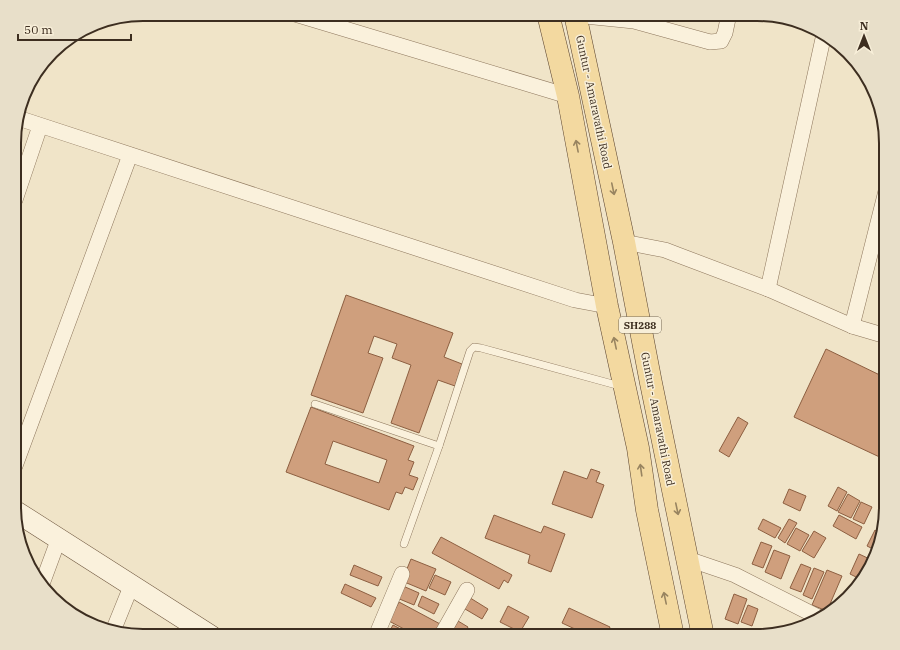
<svg xmlns="http://www.w3.org/2000/svg" width="900" height="650" font-family="'IBM Plex Serif',serif">
<rect width="100%" height="100%" fill="#f0e4c8"/>
<g fill="#cf9f7d" stroke="#8d5f41" fill-rule="evenodd">
<path d="M346,295L453,333L444,357L462,364L455,386L438,380L419,433L391,423L411,365L392,358L397,344L374,336L368,353L383,358L363,413L311,395Z"/>
<path d="M826,349L886,378V460L794,417Z"/>
<path d="M311,407L414,446L408,460L414,462L409,475L418,478L413,490L405,487L402,494L396,492L389,510L286,472ZM333,441L387,460L379,483L325,464Z"/>
<path d="M738,417L748,423L729,457L719,451Z"/>
<path d="M591,469L600,472L596,482L604,485L592,518L552,504L564,471L587,479Z"/>
<path d="M838,487L847,492L837,511L828,506Z"/>
<path d="M789,489L806,496L800,511L783,503Z"/>
<path d="M848,494L860,501L851,518L838,512Z"/>
<path d="M861,502L872,507L864,524L853,519Z"/>
<path d="M494,515L541,533L544,526L565,534L551,572L528,563L530,555L485,538Z"/>
<path d="M839,515L862,527L856,539L833,526Z"/>
<path d="M763,519L781,528L775,538L758,529Z"/>
<path d="M789,519L797,523L785,543L778,538Z"/>
<path d="M796,528L809,535L800,551L787,544Z"/>
<path d="M875,530L881,534L877,551L867,546Z"/>
<path d="M814,531L826,538L814,558L802,551Z"/>
<path d="M441,537L512,575L508,583L504,580L499,589L432,553Z"/>
<path d="M761,542L772,546L763,568L752,564Z"/>
<path d="M774,550L790,556L781,579L765,572Z"/>
<path d="M859,554L874,561L862,580L850,574Z"/>
<path d="M411,559L436,569L426,591L402,581Z"/>
<path d="M801,564L811,568L801,592L790,588Z"/>
<path d="M354,565L382,577L378,586L350,575Z"/>
<path d="M814,568L824,572L812,599L803,595Z"/>
<path d="M827,570L842,576L827,611L812,605Z"/>
<path d="M435,575L451,582L445,595L429,588Z"/>
<path d="M345,584L376,598L371,607L341,593Z"/>
<path d="M403,586L419,593L414,605L397,598Z"/>
<path d="M734,594L747,599L738,624L725,619Z"/>
<path d="M422,596L439,604L434,614L418,606Z"/>
<path d="M467,596L488,609L482,619L460,606Z"/>
<path d="M399,602L442,625L436,636H417L389,621Z"/>
<path d="M748,605L758,609L752,626L741,622Z"/>
<path d="M508,606L529,617L520,632L500,622Z"/>
<path d="M569,608L610,627L606,636H590L562,623Z"/>
<path d="M458,621L468,627L463,636L453,630Z"/>
<path d="M393,625L414,636H387Z"/>
<path d="M516,631L525,636H514Z"/>
</g>
<g fill="none" stroke-linecap="round" stroke-linejoin="round">
<defs>
<g id="lane">
<path d="M315,404L439,446"/>
<path d="M404,544L439,446L470,351L474,347L481,348L620,386"/>
</g>
<g id="street">
<path d="M295,14L568,96"/>
<path d="M575,15L634,21L710,42L721,41L725,33L729,14"/>
<path d="M18,118L575,300L607,306"/>
<path d="M15,200L40,126"/>
<path d="M624,242L665,250L678,255L768,289L852,326L886,191"/>
<path d="M768,289L824,34"/>
<path d="M852,326L886,336"/>
<path d="M15,466L130,155"/>
<path d="M688,559L735,575L820,618"/>
<path d="M42,584L59,538"/>
<path d="M113,631L132,584"/>
<path d="M376,636L402,574"/>
<path d="M441,636L467,590"/>
</g>
<path id="secondary" d="M15,511L211,636"/>
<g id="primary">
<path d="M548,14L568,96L607,306L638,448L647,510L673,636"/>
<path d="M575,14L624,242L651,383L703,636"/>
</g>
</defs>
<use href="#lane" stroke="#8d765c" stroke-width="8"/>
<use href="#street" stroke="#8d765c" stroke-width="16"/>
<use href="#secondary" stroke="#6f573f" stroke-width="22"/>
<use href="#primary" stroke="#5b4430" stroke-width="23"/>
<use href="#lane" stroke="#faf1dc" stroke-width="7"/>
<use href="#street" stroke="#faf1dc" stroke-width="15"/>
<use href="#secondary" stroke="#faf1dc" stroke-width="21"/>
<use href="#primary" stroke="#f3d9a0" stroke-width="22"/>
</g>
<defs><path id="oneway-shaft" d="M-6 0H5M1.5-3L5.5 0L1.5 3" fill="none" stroke-width="1.6" stroke-linecap="round" stroke-linejoin="round"/></defs>
<g stroke="#988460">
<use href="#oneway-shaft" transform="translate(577 146) rotate(-101)"/>
<use href="#oneway-shaft" transform="translate(613 189) rotate(78)"/>
<use href="#oneway-shaft" transform="translate(615 343) rotate(-102)"/>
<use href="#oneway-shaft" transform="translate(641 470) rotate(-98)"/>
<use href="#oneway-shaft" transform="translate(677 509) rotate(78)"/>
<use href="#oneway-shaft" transform="translate(665 598) rotate(-102)"/>
</g>
<g text-anchor="middle" dominant-baseline="central" stroke-width="3" stroke-linejoin="round" paint-order="stroke">
<rect fill="#f7eed8" stroke="#756857" stroke-width="1" x="619" y="317" width="42" height="16" rx="3"/>
<g font-size="10" font-weight="bold" fill="#3d2e20">
<text x="640" y="325">SH288</text>
</g>
<g font-size="11" fill="#3d2e20" stroke="#f7eed8">
<text transform="translate(594 102) rotate(78)">Guntur - Amaravathi Road</text>
<text transform="translate(658 419) rotate(79)">Guntur - Amaravathi Road</text>
</g>
</g>
<path d="M0 0H900V650H0ZM143 21H757A122 122 0 0 1 879 143V507A122 122 0 0 1 757 629H143A122 122 0 0 1 21 507V143A122 122 0 0 1 143 21Z" fill="#e8dfc9" fill-rule="evenodd"/>
<path fill="none" stroke="#3d2e20" stroke-width="2" d="M143 21H757A122 122 0 0 1 879 143V507A122 122 0 0 1 757 629H143A122 122 0 0 1 21 507V143A122 122 0 0 1 143 21Z"/>
<g transform="translate(864 36)" stroke="#f7eed8" stroke-width="3" paint-order="stroke">
<path d="M0-3L7 15L0 10L-7 15Z" fill="#3d2e20"/>
<text y="-6" font-size="11" font-weight="bold" text-anchor="middle" fill="#3d2e20">N</text>
</g>
<path d="M18 34v6h113v-6" fill="none" stroke="#3d2e20" stroke-width="2"/>
<text x="24" y="34" font-size="12" fill="#3d2e20" stroke="#f7eed8" stroke-width="3" paint-order="stroke">50 m</text>
</svg>
